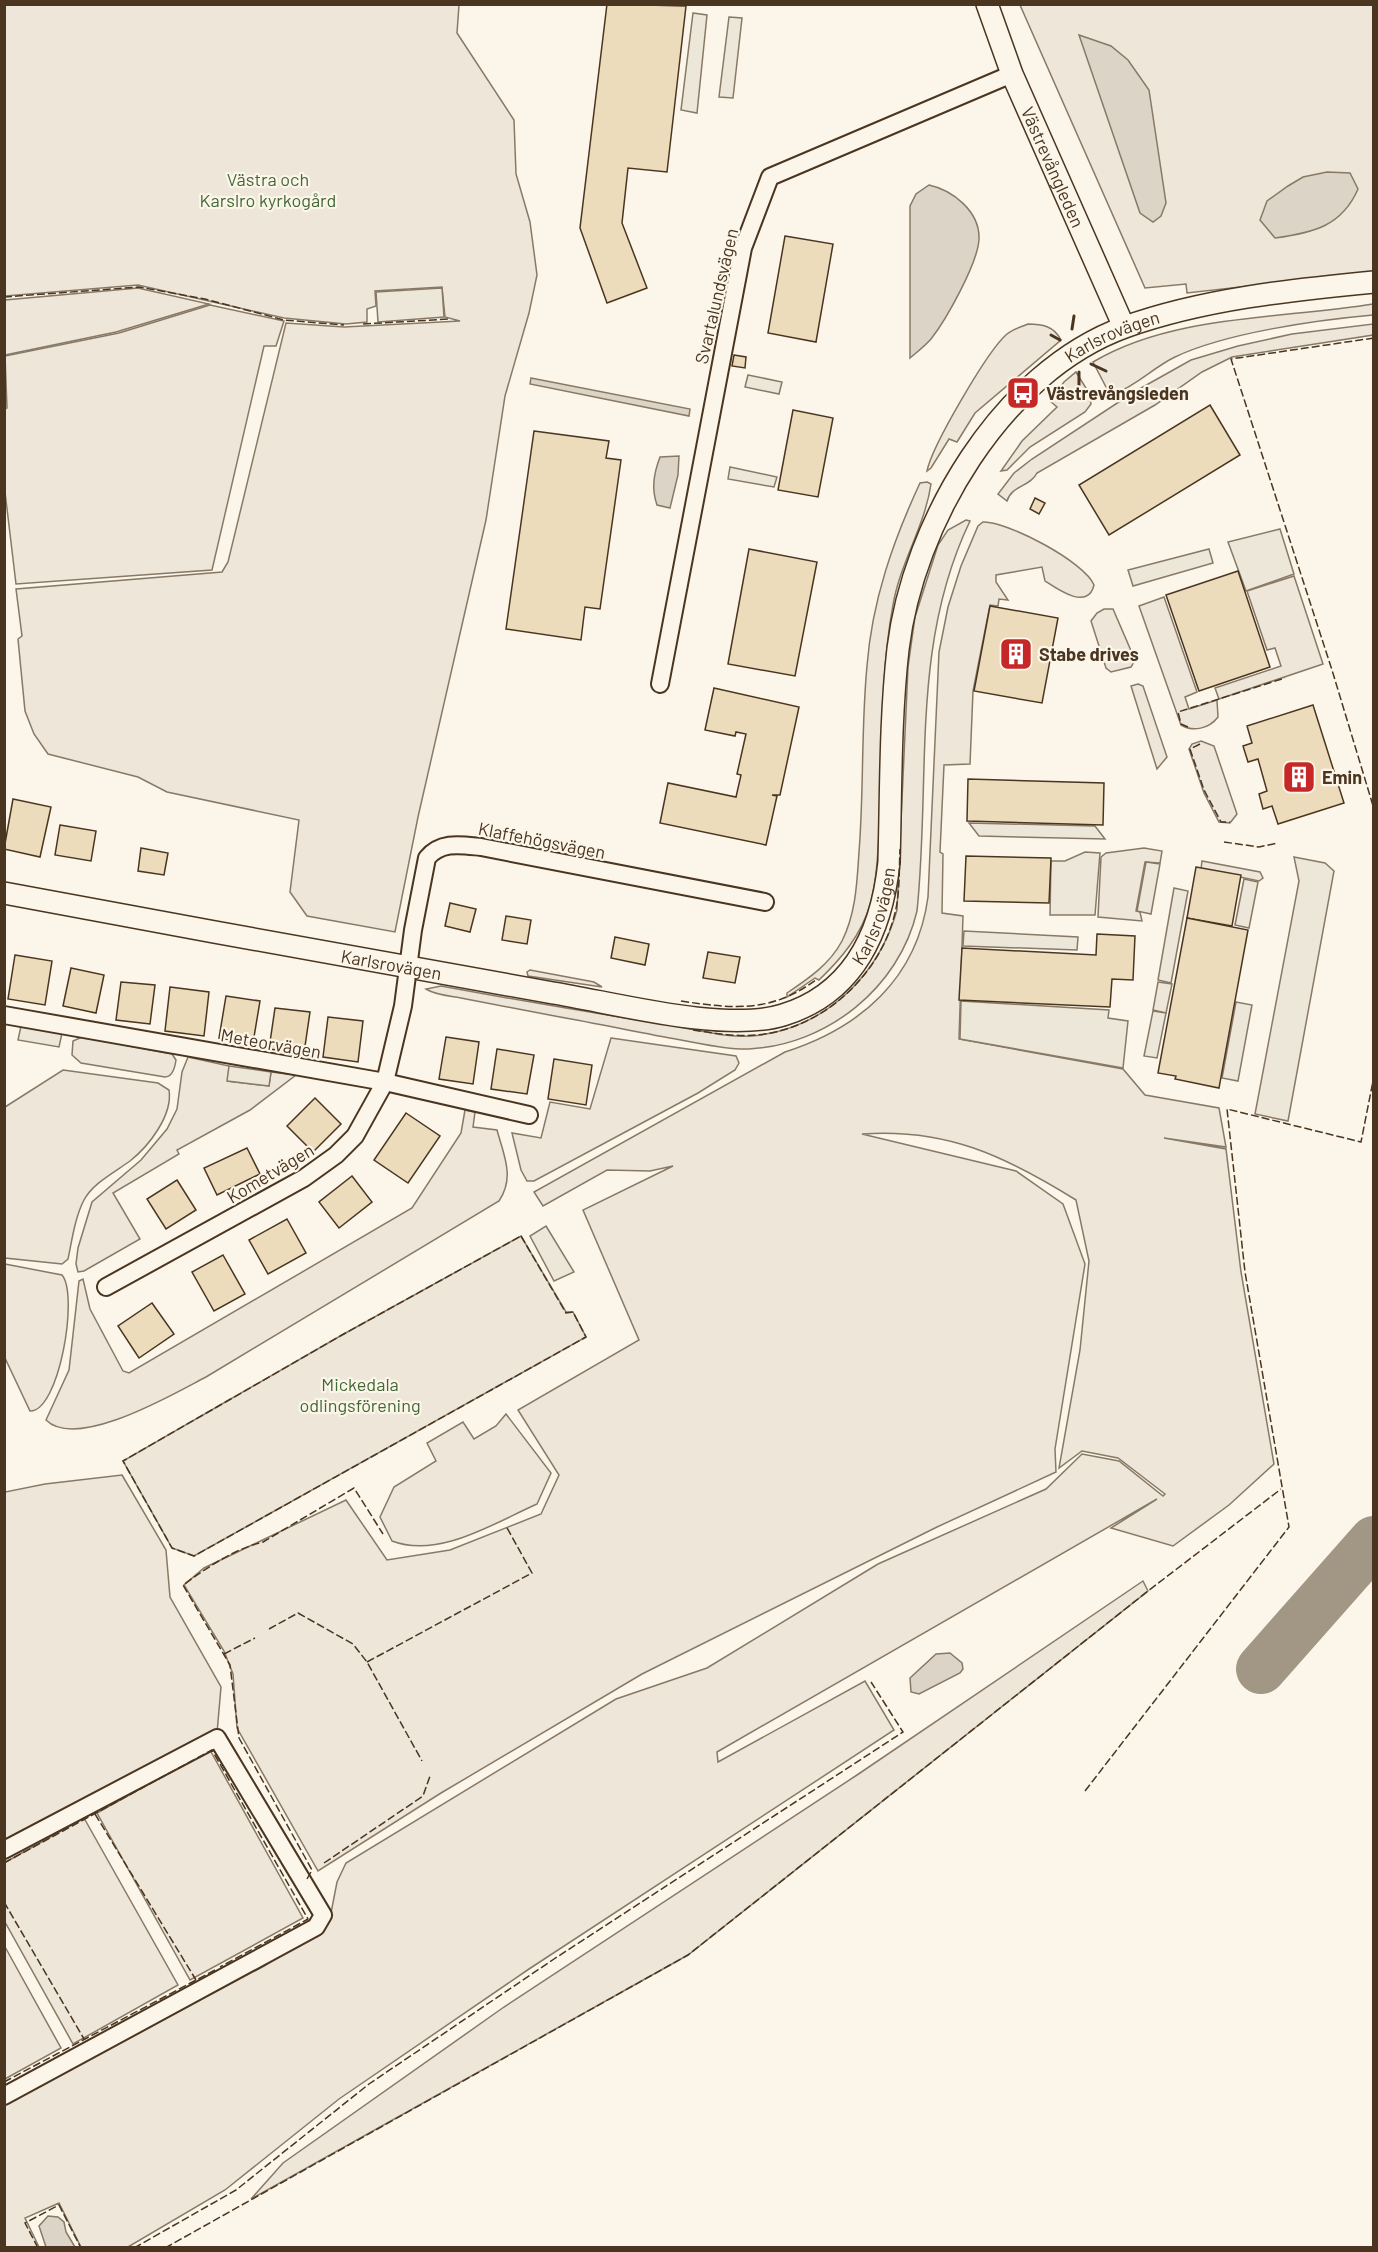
<svg xmlns="http://www.w3.org/2000/svg" width="1378" height="2252" font-family="Barlow,sans-serif">
<rect width="100%" height="100%" fill="#fbf6e9"/>
<g fill="#ede6d9" stroke="#887966" stroke-width="1.5">
<path d="M5,4L459,5L457,33L514,120L516,174L530,222L537,275L529,313L505,396L486,520L418,817L395,932L307,916L290,892L299,820L167,792L138,777L48,754L34,734L25,711L18,639L22,636L16,589L222,572L228,562L286,323L344,327L460,321L445,317L442,287L375,291L376,306L367,309V322L346,324L284,318L138,285L5,296Z"/>
<path d="M1020,5H1373V272L1187,293L1186,284L1145,288Z"/>
<path d="M138,288L209,304L116,332L5,355V300Z"/>
<path d="M1373,304V315C1317,320 1225,333 1175,357C1154,367 1137,385 1116,393L1106,387L1093,362C1173,314 1283,319 1373,304Z"/>
<path d="M210,305L284,321L276,346H264L212,570L16,584L5,492L4,409L7,408L5,356L119,333Z"/>
<path d="M1028,324C1042,324 1054,326 1061,340L975,413L957,442L949,439L931,468L927,471C932,446 988,350 1007,334C1013,329 1021,327 1028,324Z"/>
<path d="M1373,324V335L1232,357L1202,372L1155,405L1037,473C1030,487 1012,485 1007,501L998,494L1014,473L1032,459L1134,392L1191,360L1238,346L1292,334Z"/>
<path d="M1076,372L1089,393L1091,404L1085,412L1030,447L1007,470L1001,471L1022,441L1057,407L1050,401L1064,382Z"/>
<path d="M927,482L931,484C925,526 900,563 893,605C880,675 883,744 880,815C878,845 878,876 870,905C861,935 842,958 819,980L815,978L787,997V993C808,979 830,964 842,941C856,913 857,882 859,852C864,790 861,728 867,666C872,601 893,541 920,483Z"/>
<path d="M966,520L970,521C910,646 931,777 917,911C899,988 827,1045 749,1049C727,1050 703,1044 681,1040C641,1033 600,1024 560,1017C529,1011 497,1005 466,999C453,996 437,996 426,989L441,986C517,1000 593,1013 670,1025C700,1030 730,1040 761,1035C828,1025 879,974 897,910L908,667L915,617L938,545L948,530Z"/>
<path d="M983,522C1007,521 1085,562 1094,585C1088,611 1057,589 1045,581L1042,567L996,575V582L1008,600L999,599L998,606L990,605L973,691L970,764L944,765L940,852L943,854L942,913L963,916L959,1039L1123,1069L1145,1095L1219,1108L1226,1147L1164,1138L1226,1149L1241,1272L1274,1464L1229,1505L1173,1546L1111,1528L1157,1499L717,1752L718,1762L865,1681L894,1730L529,1969L339,2099L225,2190L128,2247H81L59,2203L25,2218L39,2247L5,2248V2104L264,1966L322,1929L331,1913L337,1882L346,1863L616,1699L707,1668L878,1564L1046,1489L1082,1454L1119,1461L1163,1496L1165,1494L1118,1458L1082,1451L1059,1468L1080,1350L1089,1261L1076,1200C1005,1156 947,1128 862,1134L1016,1171L1063,1204L1085,1264L1055,1449L1056,1472L937,1527L642,1674L441,1793L318,1871L237,1728L233,1674L224,1651L184,1585L204,1568L346,1500L387,1560L450,1550L541,1514L559,1475L518,1410L639,1340L583,1210L673,1166L650,1171L607,1170L543,1206L534,1192L785,1052C860,1028 917,979 928,897L939,652L948,607L961,566L978,526Z"/>
<path d="M1294,576L1323,664L1219,699L1215,688L1281,666L1275,648L1267,650L1247,591Z"/>
<path d="M1164,597L1197,692L1185,697L1189,709L1217,700L1218,717C1209,729 1193,732 1181,725L1139,606Z"/>
<path d="M1104,609H1113L1135,660L1131,667L1111,672L1106,668L1091,621L1097,613Z"/>
<path d="M1138,684L1143,686L1167,757L1157,769L1131,686Z"/>
<path d="M1201,741L1214,746L1237,814L1230,823L1219,822L1204,793L1189,749L1192,744Z"/>
<path d="M1144,848L1162,851L1160,863L1145,862L1136,911L1140,912L1142,921L1098,917L1101,857L1106,853Z"/>
<path d="M1202,861L1260,872L1263,878L1259,881L1201,869Z"/>
<path d="M530,970L594,982L602,987L528,976L527,972Z"/>
<path d="M1158,982L1172,984L1166,1013L1153,1010Z"/>
<path d="M82,1037L172,1054L176,1060C175,1067 173,1077 165,1077L81,1063L72,1055L73,1041Z"/>
<path d="M611,1038L736,1056L739,1063L735,1070L698,1093L534,1181H527L521,1170L512,1133L541,1138L550,1102L590,1109Z"/>
<path d="M188,1057L229,1066L228,1081L269,1086L271,1072L296,1075L250,1110L177,1150L179,1154L113,1193L140,1239L84,1271L78,1272L76,1264L78,1248L92,1202L141,1160L167,1129L177,1109L182,1072Z"/>
<path d="M63,1070L158,1083L169,1090C173,1115 149,1146 130,1161C115,1172 93,1183 84,1200C75,1217 72,1240 68,1259L62,1264L5,1258V1107Z"/>
<path d="M465,1110L475,1112L473,1127L497,1130C504,1156 515,1177 499,1201L206,1377C175,1393 77,1451 46,1420L69,1370L79,1281L83,1279L90,1309L123,1371L129,1373L412,1208L461,1133Z"/>
<path d="M521,1236L566,1312H573L586,1337L194,1556L172,1548L123,1461L342,1335Z"/>
<path d="M5,1264L62,1275C79,1295 59,1412 30,1411L5,1358Z"/>
<path d="M506,1414L551,1473L537,1504C494,1523 439,1559 392,1541L380,1517L394,1487L436,1461L427,1443L463,1422L474,1439L496,1426Z"/>
<path d="M122,1475L166,1550L170,1597L221,1687L217,1733L5,1847V1492L45,1484Z"/>
<path d="M1143,1581L1148,1591L688,1955L251,2199L283,2163L504,2007L857,1775Z"/>
<path d="M210,1750L303,1918L190,1980L97,1813Z"/>
<path d="M84,1818L178,1985L73,2044L5,1922L4,1863Z"/>
<path d="M4,1945L61,2048L5,2079H4Z"/>
</g>
<g fill="#ede7d9" stroke="#887966" stroke-width="1.5">
<path d="M693,13L707,15L697,113L681,110Z"/>
<path d="M729,17L742,18L733,98L719,97Z"/>
<path d="M442,288L444,317L378,322L376,292Z"/>
<path d="M748,375L782,382L779,394L745,387Z"/>
<path d="M730,467L777,477L774,487L728,479Z"/>
<path d="M1280,529L1294,574L1246,591L1228,542Z"/>
<path d="M1209,549L1213,563L1133,586L1128,570Z"/>
<path d="M969,823L1095,826L1105,839L979,836Z"/>
<path d="M1085,852L1100,853L1095,915H1050L1051,861H1065Z"/>
<path d="M1294,857L1325,863L1334,871L1288,1121L1255,1114L1299,881Z"/>
<path d="M1146,862L1160,864L1151,914L1137,911Z"/>
<path d="M1244,879L1258,882L1249,928L1235,925Z"/>
<path d="M1174,888L1188,891L1171,983L1158,980Z"/>
<path d="M964,931L1078,937L1077,950L963,946Z"/>
<path d="M961,1001L1109,1010L1108,1018L1128,1021L1123,1068L960,1039Z"/>
<path d="M1236,1002L1252,1005L1238,1081L1222,1078Z"/>
<path d="M1153,1011L1166,1013L1157,1058L1144,1056Z"/>
<path d="M21,1026L62,1033L59,1047L18,1040Z"/>
<path d="M229,1066L271,1072L269,1086L227,1081Z"/>
<path d="M546,1226L574,1272L554,1281L530,1236Z"/>
</g>
<g fill="#dcd4c6" stroke="#887966" stroke-width="1.5">
<path d="M1079,35L1111,46L1128,60L1149,90L1166,203L1161,216L1153,222L1140,213Z"/>
<path d="M1327,172L1350,173L1358,189C1342,226 1313,233 1275,238L1260,220L1267,201L1288,186L1303,177Z"/>
<path d="M929,185C952,190 980,211 979,239C978,263 946,320 931,339C925,346 917,352 910,358V206L916,194Z"/>
<path d="M531,378L690,409L689,416L530,384Z"/>
<path d="M679,456L678,475L670,508L657,505C651,488 654,473 660,457Z"/>
<path d="M950,1653L962,1663L963,1669L960,1673L919,1694L911,1692L910,1678L936,1654Z"/>
<path d="M48,2216L58,2217L64,2222L66,2232L75,2247H46L39,2226Z"/>
</g>
<g fill="none" stroke-linecap="round" stroke-linejoin="round">
<path stroke="#a29684" stroke-width="50" d="M1261,1669L1374,1541"/>
</g>
<g fill="#ecdcbc" stroke="#4a3520" stroke-width="1.5">
<path d="M607,4L686,6L667,172L628,168L622,223L647,288L607,303L580,228Z"/>
<path d="M785,236L833,244L816,342L768,333Z"/>
<path d="M734,355L746,357L745,368L732,366Z"/>
<path d="M1210,405L1240,455L1109,535L1079,485Z"/>
<path d="M793,410L833,418L818,497L778,490Z"/>
<path d="M534,431L609,441L606,458L621,460L600,609L585,607L581,640L506,629Z"/>
<path d="M1035,498L1045,503L1039,514L1030,509Z"/>
<path d="M749,549L817,562L795,676L728,664Z"/>
<path d="M1238,571L1270,667L1199,691L1166,595Z"/>
<path d="M990,606L1058,618L1042,703L974,691Z"/>
<path d="M714,688L799,707L780,795H772L777,796L766,845L660,823L668,783L736,797L741,775L737,774L746,734L736,732L735,736L705,730Z"/>
<path d="M1313,705L1344,803L1278,824L1272,806L1263,809L1259,794L1267,791L1258,759L1248,762L1243,746L1252,743L1247,726Z"/>
<path d="M968,779L1104,783L1103,825L967,821Z"/>
<path d="M13,799L51,807L40,857L4,849Z"/>
<path d="M60,825L96,831L91,861L55,855Z"/>
<path d="M141,848L168,853L164,875L138,871Z"/>
<path d="M966,856L1051,858L1049,903L964,901Z"/>
<path d="M1196,867L1241,875L1232,926L1187,918Z"/>
<path d="M450,903L476,909L470,932L445,926Z"/>
<path d="M506,916L531,920L527,944L502,940Z"/>
<path d="M1187,918L1248,930L1219,1088L1175,1079L1176,1076L1158,1073Z"/>
<path d="M1097,934L1135,936L1133,980L1112,979L1110,1007L959,1000L962,948L1096,955Z"/>
<path d="M615,937L649,944L645,965L611,958Z"/>
<path d="M708,952L740,957L735,983L703,978Z"/>
<path d="M15,955L52,961L45,1005L8,999Z"/>
<path d="M71,968L104,975L96,1013L63,1006Z"/>
<path d="M121,982L155,985L150,1024L116,1020Z"/>
<path d="M170,987L209,992L204,1036L165,1031Z"/>
<path d="M226,996L260,1001L253,1043L219,1038Z"/>
<path d="M275,1008L310,1012L304,1053L269,1049Z"/>
<path d="M328,1017L363,1021L358,1062L323,1057Z"/>
<path d="M446,1037L479,1042L473,1084L439,1079Z"/>
<path d="M497,1049L534,1055L527,1094L491,1089Z"/>
<path d="M554,1059L592,1065L586,1105L548,1099Z"/>
<path d="M315,1098L341,1124L313,1152L287,1126Z"/>
<path d="M406,1113L440,1136L408,1183L374,1160Z"/>
<path d="M247,1148L260,1174L217,1195L204,1168Z"/>
<path d="M352,1176L372,1202L339,1228L319,1202Z"/>
<path d="M177,1180L196,1210L166,1229L147,1199Z"/>
<path d="M287,1219L306,1253L268,1274L249,1240Z"/>
<path d="M223,1255L245,1294L214,1311L192,1272Z"/>
<path d="M152,1303L174,1334L139,1358L118,1326Z"/>
</g>
<g fill="none" stroke-linecap="round" stroke-linejoin="round">
<defs>
<g id="minor">
<path d="M660,684L743,248L770,177L1012,74"/>
<path d="M4,1015L385,1082L529,1115"/>
<path d="M106,1287L304,1178L336,1155L355,1136L385,1082L403,1006L413,930L427,858C441,841 461,845 481,847L765,902"/>
<path d="M4,1850L217,1738L323,1915L316,1927L4,2096"/>
</g>
<g id="tertiary">
<path id="s1" d="M987,4L1012,74L1124,327"/>
<path id="s2" d="M4,893C187,927 369,961 553,993C615,1003 725,1033 783,1015C855,993 882,930 889,862C891,791 890,720 898,649C913,524 1001,372 1125,327C1203,299 1291,290 1374,282"/>
</g>
</defs>
<use href="#minor" stroke="#4a3520" stroke-width="20"/>
<use href="#tertiary" stroke="#4a3520" stroke-width="24"/>
<use href="#minor" stroke="#fbf6e9" stroke-width="16"/>
<use href="#tertiary" stroke="#fbf6e9" stroke-width="21"/>
<g stroke="#4a3520" stroke-width="1.5" stroke-dasharray="8 3" stroke-linecap="butt">
<path d="M4,297L139,287L205,299L284,320L344,325"/>
<path d="M363,324L450,319"/>
<path d="M1374,338L1231,359L1332,670L1374,809"/>
<path d="M1188,727L1181,724L1178,712L1285,678"/>
<path d="M1200,744L1190,749L1204,790L1221,822H1230"/>
<path d="M1224,842L1259,847L1278,843"/>
<path d="M681,1001C734,1009 772,1013 817,979"/>
<path d="M693,1030C714,1033 735,1037 757,1035C822,1029 880,976 895,913C900,893 899,870 900,849"/>
<path d="M521,1236L566,1313L573,1312L586,1337L194,1556L172,1548L123,1461L342,1335Z"/>
<path d="M269,1629L298,1613L353,1644L367,1662L422,1761"/>
<path d="M224,1654L255,1638"/>
<path d="M367,1662L532,1573L506,1526"/>
<path d="M1085,1791L1289,1527L1245,1272L1227,1109L1361,1142L1374,1076"/>
<path d="M95,1814L196,1980"/>
<path d="M4,1863L212,1750L308,1919L220,1967"/>
<path d="M324,1863L423,1796L430,1776"/>
<path d="M307,1879L312,1870L239,1738L230,1665L183,1585C208,1567 234,1549 263,1542L354,1488L383,1534"/>
<path d="M4,1902L84,2039"/>
<path d="M4,2082L215,1970"/>
<path d="M38,2248L25,2223L59,2205L81,2248"/>
<path d="M134,2248L236,2190L369,2084L554,1959L903,1732L871,1682"/>
<path d="M165,2248L688,1955L1148,1591L1281,1489"/>
</g>
<g stroke="#4a3520" stroke-width="3">
<path d="M1072,329L1074,316"/>
<path d="M1051,335L1060,340"/>
<path d="M1091,364L1106,371"/>
<path d="M1079,372V385"/>
</g>
</g>
<defs>
<symbol id="bus-square" viewBox="-11 -11 22 22"><rect x="-9" y="-9" width="18" height="18" rx="4" fill="#c62828" stroke="#fbf6e9"/><path d="M-5-6H5V4H4V6H2V4H-2V6H-4V4H-5ZM-3.5-4V0h7V-4ZM-3.5 1.2v1.5H-2V1.2ZM2 1.2v1.5H3.5V1.2Z" fill="#fff"/></symbol>
<symbol id="building-square" viewBox="-11 -11 22 22"><rect x="-9" y="-9" width="18" height="18" rx="4" fill="#c62828" stroke="#fbf6e9"/><path d="M-4-6H4V6H1V3H-1V6H-4ZM-2.5-4.3h1.7v1.8h-1.7ZM.8-4.3h1.7v1.8H.8ZM-2.5-1h1.7V.8h-1.7ZM.8-1h1.7V.8H.8Z" fill="#fff"/></symbol>
</defs>
<g fill-rule="evenodd">
<use href="#bus-square" x="1004" y="374" width="38" height="38"/>
<use href="#building-square" x="997" y="635" width="38" height="38"/>
<use href="#building-square" x="1280" y="758" width="38" height="38"/>
</g>
<g text-anchor="middle" dominant-baseline="central" stroke-width="4.5" stroke-linejoin="round" paint-order="stroke">
<g font-size="18" fill="#4a3520" stroke="#fbf6e9">
<text stroke="none"><textPath href="#s1" startOffset="176">Västrevångleden</textPath></text>
<text transform="translate(716 296) rotate(-77)">Svartalundsvägen</text>
<text stroke="none"><textPath href="#s2" startOffset="1599">Karlsrovägen</textPath></text>
<text transform="translate(542 840) rotate(11)">Klaffehögsvägen</text>
<text stroke="none"><textPath href="#s2" startOffset="933">Karlsrovägen</textPath></text>
<text stroke="none"><textPath href="#s2" startOffset="394">Karlsrovägen</textPath></text>
<text transform="translate(271 1043) rotate(10)">Meteorvägen</text>
<text transform="translate(270 1173) rotate(-31)">Kometvägen</text>
</g>
<g font-size="18" fill="#436837" stroke="#fbf6e9">
<text x="268" y="179">Västra och<tspan x="268" dy="21">Karslro kyrkogård</tspan></text>
<text x="360" y="1384">Mickedala<tspan x="360" dy="21">odlingsförening</tspan></text>
</g>
<g font-size="18" font-weight="bold" fill="#4a3520" stroke="#fbf6e9" text-anchor="start">
<text x="1046" y="393">Västrevångsleden</text>
<text x="1039" y="654">Stabe drives</text>
<text x="1322" y="777">Emin</text>
</g>
</g>
<rect width="1378" height="2252" fill="none" stroke="#4a3520" stroke-width="12"/>
</svg>
